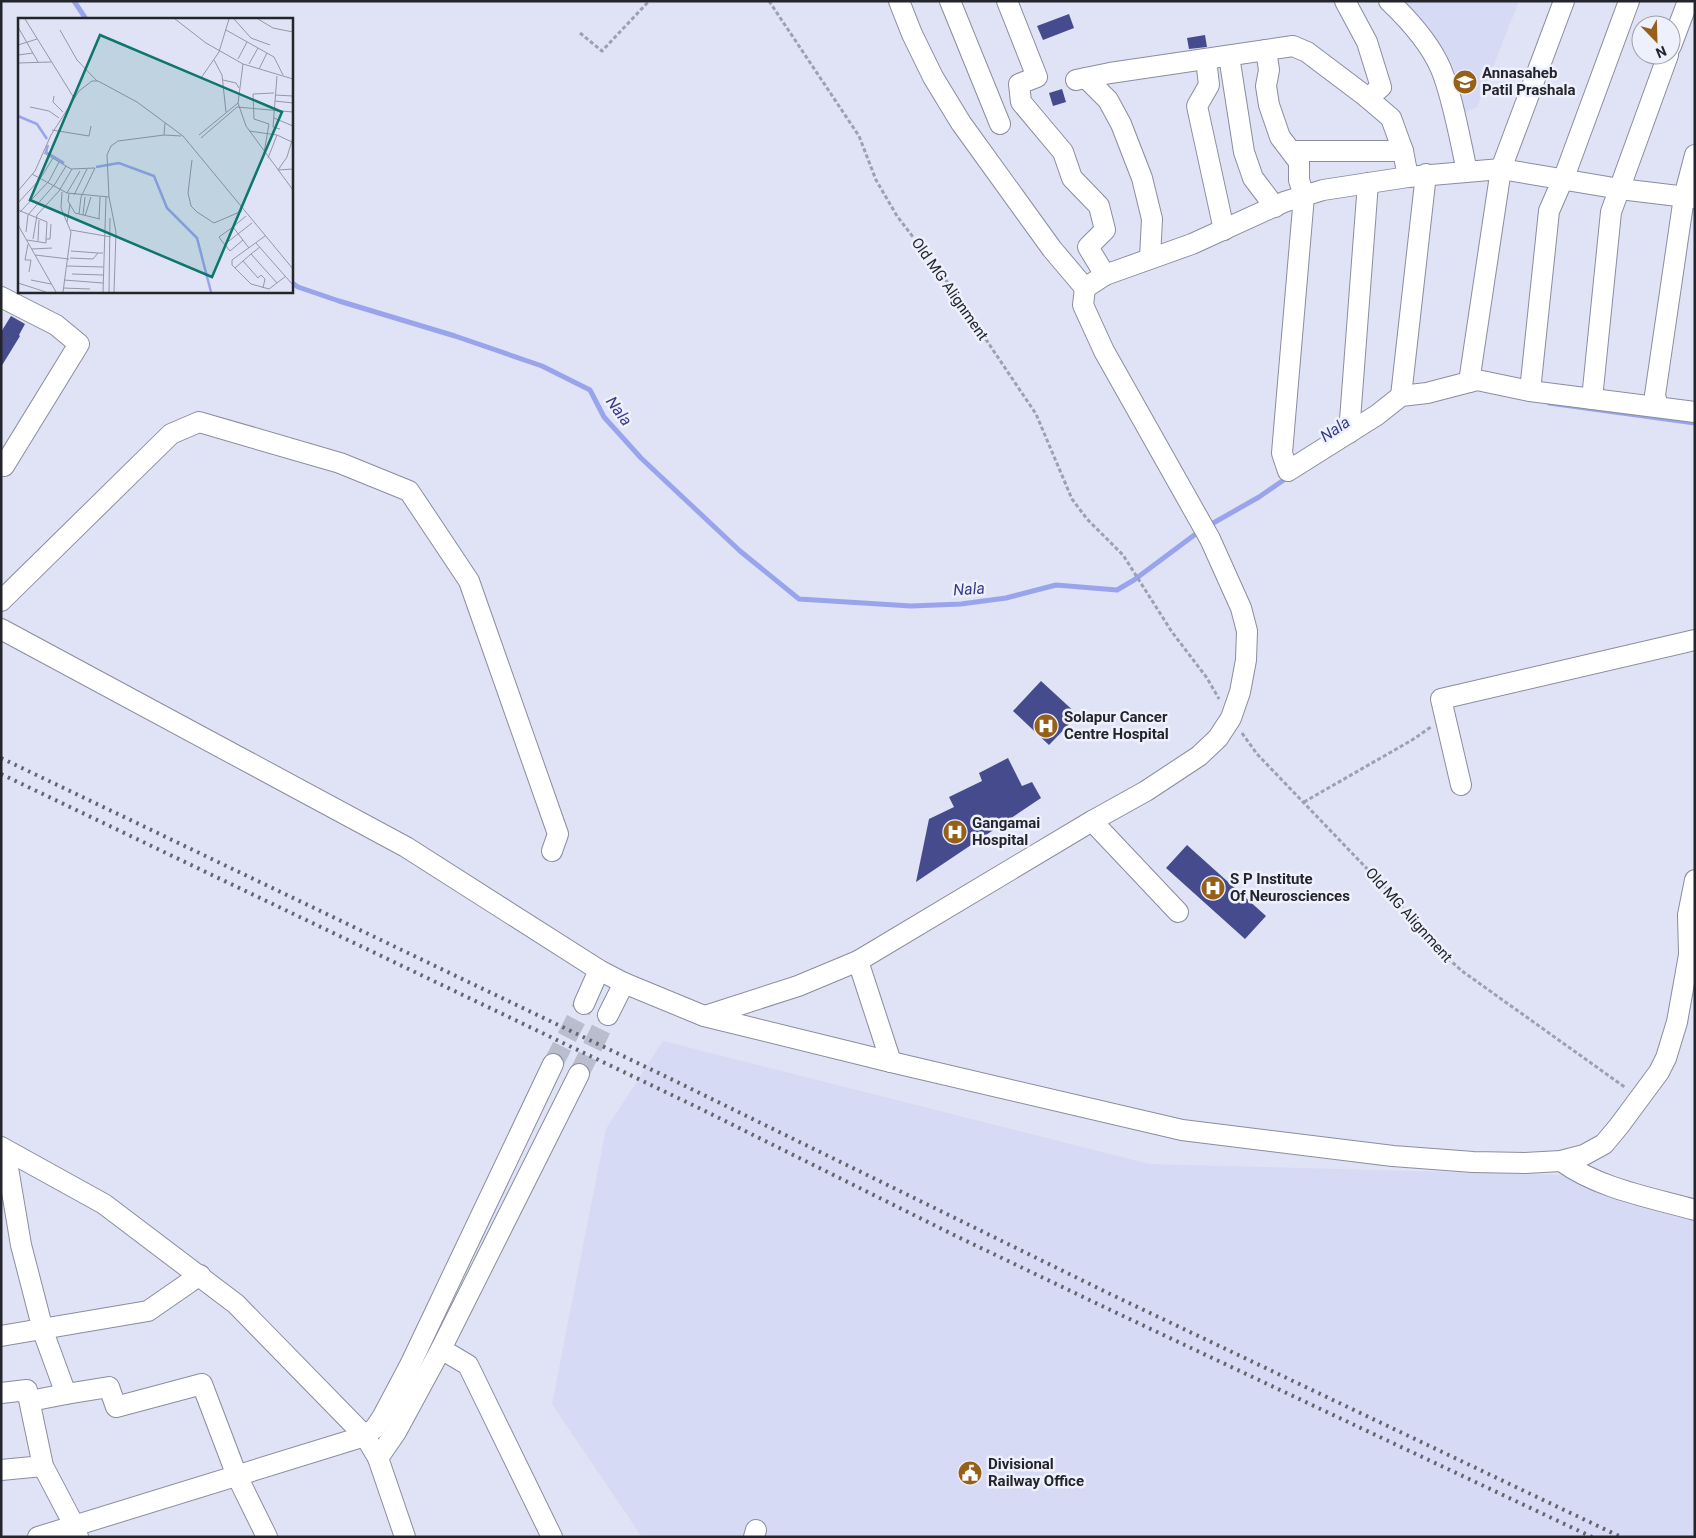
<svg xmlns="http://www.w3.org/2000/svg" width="1696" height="1538" font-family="Roboto,sans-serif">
<rect width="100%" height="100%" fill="#dfe3f5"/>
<g fill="#d6daf4">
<path d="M1390,1H1519L1477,107L1454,117L1434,57Z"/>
<path d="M663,1041L1149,1164L1596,1176L1695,1206V1537H642L552,1404L606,1129Z"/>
</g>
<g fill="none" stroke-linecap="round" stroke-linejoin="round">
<g stroke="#9aa4ec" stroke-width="5">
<path d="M74,1L86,19"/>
<path d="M291,282L298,287L339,301L455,336L542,366L590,390L604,417L641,458L740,551L799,599L911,606L961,604L1006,598L1056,585L1117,590L1134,580L1201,530"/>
<path d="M1549,403L1695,423"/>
<path d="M1208,526L1259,497L1288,477"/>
</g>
</g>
<g fill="#464b8d">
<path d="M1069,14L1074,28L1043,40L1037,26Z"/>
<path d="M1205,35L1207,47L1189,49L1187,38Z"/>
<path d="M1062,89L1066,102L1053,106L1049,93Z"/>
<path d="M11,316L25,324L19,335L20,336L1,367V332Z"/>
<path d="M1041,681L1078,715L1049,745L1013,711Z"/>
<path d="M1008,758L1022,786L1032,782L1041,798L916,882L929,819L954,807L949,797L982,781L979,773Z"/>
<path d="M1187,845L1266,916L1245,939L1166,868Z"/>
</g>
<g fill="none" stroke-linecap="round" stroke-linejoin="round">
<g stroke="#babdcd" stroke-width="20" stroke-dasharray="20 10" stroke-linecap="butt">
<path d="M553,1064L584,1004"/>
<path d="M579,1074L608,1015"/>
</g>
<defs>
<g id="minor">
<path d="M899,1L912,34L933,77L961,123L1052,249L1085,288"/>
<path d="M950,1L1000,124"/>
<path d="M1007,1L1037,77L1019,84L1021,102L1063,152L1072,178L1099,206L1105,230L1088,247L1105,275"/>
<path d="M1345,1L1367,42L1381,87L1368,98"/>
<path d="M1389,1C1410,21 1430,43 1441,69C1453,98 1460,140 1467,171"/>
<path d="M1671,46L1688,1"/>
<path d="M1266,50L1269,70L1266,86L1269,105L1280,137L1299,162V180L1304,196L1282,453L1288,471L1377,415L1401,396L1427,393L1477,380L1530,391L1695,412"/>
<path d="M1229,56L1244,152L1253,178L1275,207"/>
<path d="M1206,59L1209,85L1197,106L1224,230"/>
<path d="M1086,78L1108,100L1121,124L1142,178L1152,219L1150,258"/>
<path d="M1076,80L1110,73L1293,46L1307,52L1364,95L1391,118L1403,151L1408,177"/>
<path d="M1292,151H1403"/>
<path d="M1,297L56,325L79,344L4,466"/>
<path d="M1469,382L1501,169L1564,1"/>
<path d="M1530,391L1549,211L1566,172L1629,1"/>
<path d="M1401,396L1426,174"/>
<path d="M1592,399L1611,212L1668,55"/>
<path d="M1658,407L1655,395L1684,197L1695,155"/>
<path d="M1349,433L1368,183"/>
<path d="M1,601L171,434L199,422L340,463L409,491L469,581L558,834L552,851"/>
<path d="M1,629L406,847L599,970L624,983L704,1016L891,1062L1182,1130L1393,1156L1473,1162L1525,1163L1561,1161L1584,1155L1604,1144L1619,1126L1659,1072L1666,1058L1677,1022L1689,955L1695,939"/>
<path d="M1461,785L1441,699L1695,640"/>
<path d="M1092,821L1178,912"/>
<path d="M1689,953L1688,915L1695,880"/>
<path d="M584,1004L599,970"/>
<path d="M608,1015L624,983"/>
<path d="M705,1016L798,986L858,961"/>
<path d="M891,1062L858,961L1092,821L1146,791L1199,756L1218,738L1231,718L1240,692L1246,660L1247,631L1241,608L1210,539L1104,351L1083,305L1085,288L1105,275L1192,244L1284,202L1323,190L1408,177L1501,169L1620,189L1695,198"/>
<path d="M1,1147L104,1204L236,1304L365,1436L378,1458L405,1537"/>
<path d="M5,1150L21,1245L44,1334L66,1394L109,1387L116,1407L202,1384L237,1476L267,1537"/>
<path d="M1561,1161C1600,1189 1649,1197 1695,1210"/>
<path d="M1,1336L148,1311L200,1275"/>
<path d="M441,1349L468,1365L552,1537"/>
<path d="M1,1393L27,1390L43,1466L74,1525L78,1537"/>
<path d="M30,1401L66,1394"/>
<path d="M378,1458L396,1432L441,1349L579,1074"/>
<path d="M1,1470L43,1466"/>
<path d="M38,1537L365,1436L375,1428L383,1416L410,1365L553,1064"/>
<path d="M754,1537L756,1530"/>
</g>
</defs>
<use href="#minor" stroke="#8a8d9e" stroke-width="22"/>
<g stroke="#9da0ae" stroke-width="3" stroke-dasharray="4 2.5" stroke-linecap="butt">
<path d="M769,1L859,136L876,180L897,216L948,283L1036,414L1072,499L1087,519L1123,555L1172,632L1207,678L1219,699"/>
<path d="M580,33L602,51L649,1"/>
<path d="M1242,733L1257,754L1396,899L1434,946L1462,971L1626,1088"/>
<path d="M1304,802L1412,740L1431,727"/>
</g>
<use href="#minor" stroke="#fff" stroke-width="20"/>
<g stroke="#636570" stroke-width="4" stroke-dasharray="2.5 5" stroke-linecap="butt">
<path d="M1,758L671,1079L1108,1293L1621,1537"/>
<path d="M1,774L699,1108L956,1236L1102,1306L1592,1537"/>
</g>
</g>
<defs>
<symbol id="university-disc" viewBox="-11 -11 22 22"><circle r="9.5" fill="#966018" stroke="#eef0fc"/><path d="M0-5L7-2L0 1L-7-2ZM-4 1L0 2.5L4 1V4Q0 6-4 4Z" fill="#fff"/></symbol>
<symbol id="hospital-disc" viewBox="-11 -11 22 22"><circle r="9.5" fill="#966018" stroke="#eef0fc"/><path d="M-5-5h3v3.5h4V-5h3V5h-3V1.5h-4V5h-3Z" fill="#fff"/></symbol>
<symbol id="civic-disc" viewBox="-11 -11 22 22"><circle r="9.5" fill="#966018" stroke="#eef0fc"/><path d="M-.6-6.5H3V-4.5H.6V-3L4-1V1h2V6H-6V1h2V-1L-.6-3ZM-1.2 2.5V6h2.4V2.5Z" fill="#fff"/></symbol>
</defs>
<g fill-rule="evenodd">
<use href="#university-disc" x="1451" y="68" width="28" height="28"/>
<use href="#hospital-disc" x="1032" y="712" width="28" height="28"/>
<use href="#hospital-disc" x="941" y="818" width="28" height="28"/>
<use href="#hospital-disc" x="1199" y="874" width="28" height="28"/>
<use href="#civic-disc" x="956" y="1459" width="28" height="28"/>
</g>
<g text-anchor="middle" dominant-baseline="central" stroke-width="5" stroke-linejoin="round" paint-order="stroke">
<g font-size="15" font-weight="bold" fill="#24252c" stroke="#eef0fc" text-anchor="start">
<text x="1482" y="73">Annasaheb<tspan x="1482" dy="17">Patil Prashala</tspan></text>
<text x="1064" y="717">Solapur Cancer<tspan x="1064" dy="17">Centre Hospital</tspan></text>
<text x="972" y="823">Gangamai<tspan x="972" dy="17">Hospital</tspan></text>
<text x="1230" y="879">S P Institute<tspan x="1230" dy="17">Of Neurosciences</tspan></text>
<text x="988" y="1464">Divisional<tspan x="988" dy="17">Railway Office</tspan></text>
</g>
<g font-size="15" fill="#24252c" stroke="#eef0fc">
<text transform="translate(950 289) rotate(55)">Old MG Alignment</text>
<text transform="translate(1409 915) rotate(48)">Old MG Alignment</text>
</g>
<g font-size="16" font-style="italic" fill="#393b8f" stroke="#eef0fc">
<text transform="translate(619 411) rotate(54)">Nala</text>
<text transform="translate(1335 429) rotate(-34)">Nala</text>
<text transform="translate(969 589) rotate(-4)">Nala</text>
</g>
</g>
<g transform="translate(18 18)">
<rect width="275" height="275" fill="#dfe3f5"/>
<path fill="none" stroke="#9aa4ec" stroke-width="2.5" d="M0,98L19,106L29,121M30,127L28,134L46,145M78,149L101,145L136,158L149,190L179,220L193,274"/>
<path fill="none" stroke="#9497a5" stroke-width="1" d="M7,1L56,80M157,1L188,25L225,46L275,61M216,1L233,20L252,27M240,1L255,10L275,14M0,9L20,44M42,12L59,42L79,63M208,12L256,39L265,57M0,27L19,21M201,34L211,1M0,37L15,35M220,41L229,24M196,42L204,57L208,94M0,45L33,44M225,46L220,85L228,108L275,172M231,46L240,30M241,51L249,35M259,58L255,109L262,111M183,60L201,34M205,62L218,65L221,70M257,77L275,78M36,78L35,84L45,94M257,83L275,85M12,89L31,93L41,100M256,100L275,108M34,112L71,118L73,108M231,113L259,117L274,124M146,117L163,118M181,117L220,85M183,120L219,89L275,94M26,135L53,151L77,150L63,179L61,196M246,135L251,106L236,101L235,76L256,75M250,140L259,117M174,142L170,175L173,188L179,194L196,205L224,193M260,152L269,139L275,119M260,152L275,151M14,156L49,175L91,179L89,137L93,128L100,123L146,117L147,105M0,173L17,153L33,117L61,73L74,63H80L119,84L165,118L275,251M44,174L43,190L53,214L45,274M49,175L62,153M51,176L50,183L57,195L82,201M56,177L69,151M91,179L98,214L96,274M0,185L22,161L35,140M0,192L29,204L28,221M2,194L31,163L41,144M65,197L67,179M67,198L73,179M228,198L215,209L231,230M81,201L82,179M49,204L52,186M0,207L38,274M215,209L201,219L203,222L212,233L225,222M53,212L93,219M8,214L10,197L37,166L48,148M247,218L214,242V247L233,266L251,271L268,258M15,221L19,197L41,173L54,151M9,222L28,225V221H32L33,206M20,223L21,202M238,225L275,267M10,226L7,242H13L11,254M207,226L234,205M242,229L233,236L259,265M14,231L34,230M53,233L80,235M17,237L51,241M52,240L75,241L80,235H85M225,243L240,260L243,257L247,261L245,270M49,248L85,249M217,250L233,236M54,256L85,257M13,262L33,266M46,262L85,265M0,265L28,274M45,270L72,271M85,274L88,179M91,274L92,200"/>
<path fill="#0f766e" fill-opacity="0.15" stroke="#0f766e" stroke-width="2.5" d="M82,17L264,94L194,259L12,182Z"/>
<rect width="275" height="275" fill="none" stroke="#24252c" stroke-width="2.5"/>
</g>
<rect width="1696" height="1538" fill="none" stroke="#24252c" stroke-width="5"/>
<g transform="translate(1656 40) rotate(157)"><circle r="24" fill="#eef0fc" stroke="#9d9fa9"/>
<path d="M0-4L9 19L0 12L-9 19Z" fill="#966018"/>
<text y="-8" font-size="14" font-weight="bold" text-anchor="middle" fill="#24252c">N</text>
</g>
</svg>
